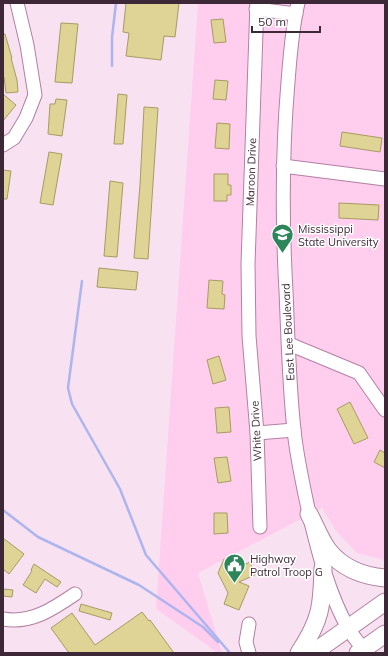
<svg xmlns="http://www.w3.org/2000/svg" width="388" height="656" font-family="Mulish,sans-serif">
<rect width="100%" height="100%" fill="#f8e2f1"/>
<path fill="#ffcdee" d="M198,3H385V560L357,553L336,531L322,508L198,573L222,653H218L156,609Z"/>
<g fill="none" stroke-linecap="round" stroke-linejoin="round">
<g stroke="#aeb5ee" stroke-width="2.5">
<path d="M112,66V37L116,3"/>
<path d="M82,281L68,388L72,404L120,489L146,555L230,653"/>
<path d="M3,510L38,537L139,585L203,627L218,642"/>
</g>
</g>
<g fill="#dfd396" stroke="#a79c62">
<path d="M126,3H179L175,37L164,36L161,60L126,56L129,33L123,32Z"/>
<path d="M223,19L226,42L214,43L211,20Z"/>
<path d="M61,23L78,24L72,83L55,82Z"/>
<path d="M3,34H5L12,58H11L17,80L18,92L6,93L4,77L3,78Z"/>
<path d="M215,80L228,81L226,100L213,99Z"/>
<path d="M3,94L16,105L3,121Z"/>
<path d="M118,94L127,95L123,144H114Z"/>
<path d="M56,99L67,100L62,136L48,134L50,104H55Z"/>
<path d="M144,107L158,108L148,259L134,258L140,185Z"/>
<path d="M217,123L230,124L229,149L215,148Z"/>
<path d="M342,132L382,138L380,152L340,146Z"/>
<path d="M49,152L62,154L53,205L40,203Z"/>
<path d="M3,170L11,171L7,199H3Z"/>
<path d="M214,174H228V185H231V195H227V201H214Z"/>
<path d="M110,181L123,183L117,257L104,256Z"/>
<path d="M339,203L379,205L378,220L339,218Z"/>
<path d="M99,268L138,272L136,290L97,287Z"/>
<path d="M209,280L223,281L222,294L225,295L224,309L207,308Z"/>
<path d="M219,356L226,380L213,384L207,360Z"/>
<path d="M350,402L368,438L354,444L337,409Z"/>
<path d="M229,407L231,432L217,433L215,408Z"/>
<path d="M380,450L385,453V468L374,462Z"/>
<path d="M227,457L231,481L218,483L214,458Z"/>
<path d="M214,513H227L228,533L214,534Z"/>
<path d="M3,538L24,554L9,574L3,569Z"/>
<path d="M224,559L240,567L250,562L255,575L239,582L249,586L239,610L224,604L228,593L218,573Z"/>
<path d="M34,564L61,582L57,587L45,579L36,593L23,585L32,571L31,570Z"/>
<path d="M3,589L13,590L12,597L3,596Z"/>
<path d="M81,604L112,613L110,620L79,611Z"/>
<path d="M142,612L149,621L150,620L174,653H69L51,628L72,613L95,645Z"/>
</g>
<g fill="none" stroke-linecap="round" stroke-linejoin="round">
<defs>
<g id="minor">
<path d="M257,3L248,264L249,336L257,433L260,527"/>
<path d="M298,3C292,28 290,56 288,82C282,152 282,221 286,291C288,337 289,384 294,430C297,460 304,489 310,518C319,555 329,594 348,628C352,635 358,642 363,649"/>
<path d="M256,9L296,14"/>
<path d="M3,145L14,138L26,118L35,95L27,45L17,3"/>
<path d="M283,166L385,179"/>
<path d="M289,344L359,373L385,410"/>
<path d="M257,433L294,430"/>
<path d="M3,619C31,624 53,609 75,594"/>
<path d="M249,653L246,642L249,624"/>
</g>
<g id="major">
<path d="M309,514C315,525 320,539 328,550C342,568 363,576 385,578"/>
<path d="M299,653C321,620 322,606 323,568"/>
<path d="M313,653L385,602"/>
<path d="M358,653L385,634"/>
</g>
</defs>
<use href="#minor" stroke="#b380a3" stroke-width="15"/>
<use href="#major" stroke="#b380a3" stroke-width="19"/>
<use href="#minor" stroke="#fff" stroke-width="13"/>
<use href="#major" stroke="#fff" stroke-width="17"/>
</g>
<defs>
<symbol id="university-pin" viewBox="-11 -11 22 30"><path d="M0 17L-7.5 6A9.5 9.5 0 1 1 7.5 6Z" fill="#2d855a" stroke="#fff"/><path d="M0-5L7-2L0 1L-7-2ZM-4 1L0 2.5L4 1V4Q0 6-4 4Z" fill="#fff"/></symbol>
<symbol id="civic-pin" viewBox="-11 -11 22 30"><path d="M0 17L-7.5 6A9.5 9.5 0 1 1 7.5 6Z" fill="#2d855a" stroke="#fff"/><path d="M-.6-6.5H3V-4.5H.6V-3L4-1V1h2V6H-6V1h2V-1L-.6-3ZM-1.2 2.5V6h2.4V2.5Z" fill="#fff"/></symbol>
</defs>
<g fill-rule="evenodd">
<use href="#university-pin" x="270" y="222" width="25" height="34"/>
<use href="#civic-pin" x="222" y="552" width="25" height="34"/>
</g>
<g text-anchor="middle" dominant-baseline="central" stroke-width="3" stroke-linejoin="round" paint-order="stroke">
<g font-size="11" fill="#3d2837" stroke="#fff">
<text transform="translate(251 172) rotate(-88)">Maroon Drive</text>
<text transform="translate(288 332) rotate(-93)">East Lee Boulevard</text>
<text transform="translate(256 431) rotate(-93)">White Drive</text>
</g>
<g font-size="11" fill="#3d2837" stroke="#fff" text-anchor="start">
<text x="298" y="229">Mississippi<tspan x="298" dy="13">State University</tspan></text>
<text x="250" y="559">Highway<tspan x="250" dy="13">Patrol Troop G</tspan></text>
</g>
</g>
<rect width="388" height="656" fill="none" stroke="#3d2837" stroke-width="8"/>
<path d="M252 26v6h68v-6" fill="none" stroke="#3d2837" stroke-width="2"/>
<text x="258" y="26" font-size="12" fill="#3d2837" stroke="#ffffff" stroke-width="3" paint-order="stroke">50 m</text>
</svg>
